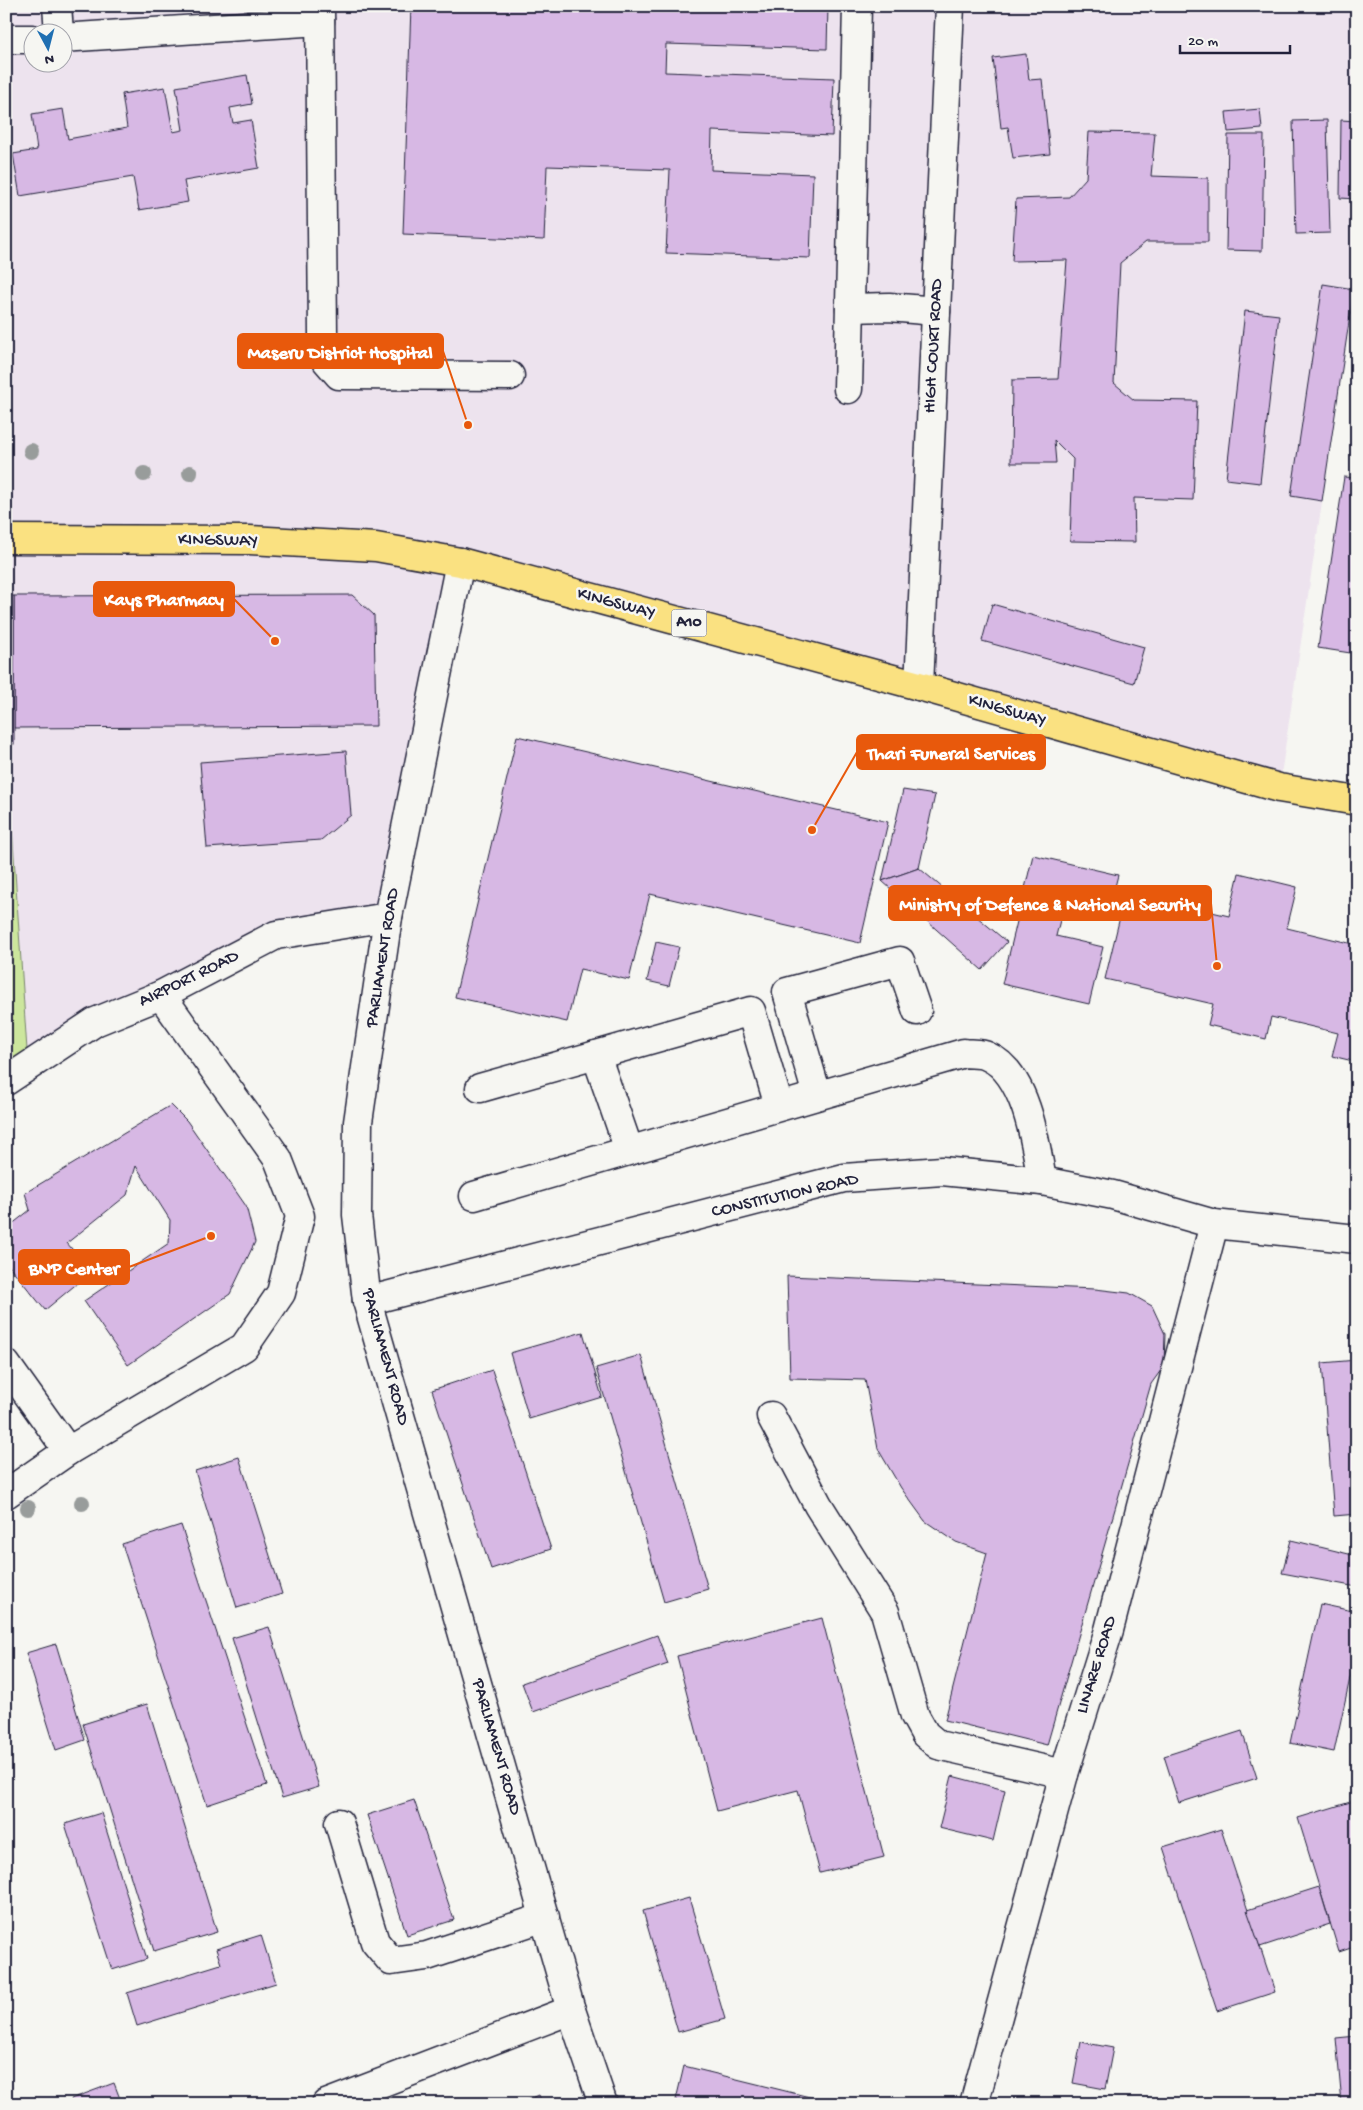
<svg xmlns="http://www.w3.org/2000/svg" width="1363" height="2110" font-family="'Gochi Hand',sans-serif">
<rect width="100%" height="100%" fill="#f6f6f2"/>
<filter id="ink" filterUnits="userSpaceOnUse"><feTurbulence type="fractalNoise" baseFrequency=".02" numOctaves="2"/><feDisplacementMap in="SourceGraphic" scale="10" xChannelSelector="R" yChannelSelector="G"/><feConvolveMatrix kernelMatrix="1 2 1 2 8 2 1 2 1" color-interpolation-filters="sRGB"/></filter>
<g filter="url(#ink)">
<path fill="#ede3ee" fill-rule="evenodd" d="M6,6H1357V270L1279,788L460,562L388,917L276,935L28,1065L9,783L6,782ZM32,32H62V62H32Z"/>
<path fill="#cce69d" stroke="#77846c" d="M6,782H9L28,1065L6,1081Z"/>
<g fill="#d7b8e4" stroke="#22223b">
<path d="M411,6H828L827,49L666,44L665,72L834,78L832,136L712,131L711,170L813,174L810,258L666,253L670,170L547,166L544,240L403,234Z"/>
<path d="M1026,54L1029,80L1042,79L1050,154L1013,158L1008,127L1001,128L993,58Z"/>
<path d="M247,75L252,104L230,108L233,123L251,120L259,168L184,181L188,202L139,210L133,177L20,196L13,154L37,150L32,114L63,109L68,139L127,128L122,94L165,87L173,132L183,130L176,87Z"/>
<path d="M1260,109L1262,129L1228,132L1226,112Z"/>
<path d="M1327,120L1330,233L1296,234L1293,121Z"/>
<path d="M1341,120L1357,121V199L1340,198Z"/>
<path d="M1089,132L1155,133L1151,176L1208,178V242H1146L1120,263L1114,383L1134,400L1197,401L1193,500L1134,498L1135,542L1070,541L1073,459L1054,440L1056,463H1011L1012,380L1058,379L1067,260L1012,261L1016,199L1069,197L1086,178Z"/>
<path d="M1228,135H1264L1262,251L1226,250Z"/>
<path d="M1323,284L1354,289L1322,501L1291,496Z"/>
<path d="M1245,311L1279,315L1260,483L1226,479Z"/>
<path d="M1344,477L1357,478V654L1318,648Z"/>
<path d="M352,595L374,615L376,726L14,728V596Z"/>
<rect x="6" y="596" width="8" height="148"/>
<path d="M992,604L1144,647L1134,683L982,641Z"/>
<path d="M517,736L888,822L860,943L650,894L629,980L580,969L567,1022L455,997Z"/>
<path d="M346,751L351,815L321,840L207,848L200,762Z"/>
<path d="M903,790L935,795L919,868L882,881Z"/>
<path d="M1033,855L1118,875L1108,914L1064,904L1056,936L1103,947L1089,1004L1002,984Z"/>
<path d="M919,868L1007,942L982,970L882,881Z"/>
<path d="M1239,873L1297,887L1287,928L1357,945V1062L1332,1056L1338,1033L1271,1017L1266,1039L1208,1025L1213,1004L1105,979L1126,892L1229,916Z"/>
<path d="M656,942L679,947L669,986L647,981Z"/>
<path d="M171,1105L187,1121L246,1206L255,1242L230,1294L128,1365L84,1301L169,1243L170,1220L136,1166L127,1195L67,1243L91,1272L45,1310L6,1262V1229L30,1210L25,1193Z"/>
<path d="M787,1276L1095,1289L1129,1293L1152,1306L1165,1334L1164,1366L1151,1384L1047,1745L945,1720L987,1553L956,1542L925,1521L901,1488L878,1449L865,1380L790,1378Z"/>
<path d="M583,1332L602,1397L529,1419L510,1353Z"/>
<path d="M641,1355L708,1589L664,1602L596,1368Z"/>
<path d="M1357,1360V1514L1334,1516L1322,1363Z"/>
<path d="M492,1370L551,1549L491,1569L432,1390Z"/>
<path d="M239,1457L282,1594L237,1608L195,1471Z"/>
<path d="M181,1525L267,1785L207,1805L122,1544Z"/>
<path d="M1291,1540L1357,1556V1587L1282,1573Z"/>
<path d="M1320,1604L1357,1612V1646L1334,1752L1290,1743Z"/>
<path d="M822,1618L884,1857L820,1873L798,1790L717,1811L677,1656Z"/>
<path d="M269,1627L319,1787L282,1798L232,1638Z"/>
<path d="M657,1635L668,1664L533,1712L522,1683Z"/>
<path d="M56,1644L85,1740L56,1750L26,1653Z"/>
<path d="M147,1704L217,1932L154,1951L83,1724Z"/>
<path d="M1242,1731L1257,1778L1179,1803L1164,1756Z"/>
<path d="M952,1776L1005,1790L993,1841L939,1828Z"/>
<path d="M414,1800L454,1920L407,1935L367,1815Z"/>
<path d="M1357,1800V1845L1354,1846L1357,1855V1946L1339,1952L1298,1818Z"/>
<path d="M101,1813L147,1959L112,1970L65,1824Z"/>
<path d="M1221,1829L1275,1992L1217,2011L1163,1847Z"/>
<path d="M1319,1887L1330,1924L1260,1947L1247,1910Z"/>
<path d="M689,1898L725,2019L678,2032L643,1911Z"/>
<path d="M261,1935L276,1983L137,2026L127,1993L221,1964L216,1949Z"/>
<path d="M1357,2036V2104H1342L1336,2038Z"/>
<path d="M1081,2042L1113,2048L1105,2089L1073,2083Z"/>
<path d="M684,2066L838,2104H675Z"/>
<path d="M114,2083L122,2104H73L71,2099Z"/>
<path d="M539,2095L543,2104H519Z"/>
</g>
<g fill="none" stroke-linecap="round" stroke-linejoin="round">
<defs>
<g id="minor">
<path d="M57,6L59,32"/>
<path d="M320,6L323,334L326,360L339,375L510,376"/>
<path d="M62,38L320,21"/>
<path d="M6,39H32"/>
<path d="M850,308L889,307L936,311"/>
<path d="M848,389L857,6"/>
<path d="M460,562L388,917L358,1122L357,1215L367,1301L571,2010L603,2104"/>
<path d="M919,686L950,6"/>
<path d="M596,1055L629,1150"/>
<path d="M6,1081L95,1022L161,995L276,935L388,917"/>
<path d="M480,1088L751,1011L779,1106"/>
<path d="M817,1095L787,992L900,961L917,1011"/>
<path d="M474,1196L964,1053C971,1054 981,1053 987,1056C1026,1072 1036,1144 1042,1181"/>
<path d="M367,1301L844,1178L942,1171L1042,1181L1113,1195L1214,1224L1357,1239"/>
<path d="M6,1364L68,1451L244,1347L281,1293L300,1216L278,1159L161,995"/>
<path d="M771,1416L818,1505L885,1612L915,1716L925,1734L938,1745L1064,1774"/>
<path d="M6,1494L68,1451"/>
<path d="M339,1823L375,1942L391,1961L427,1956L545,1917"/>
<path d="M326,2104L571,2010"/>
<path d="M974,2104L1064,1774L1109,1630L1214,1224"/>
</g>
<path id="major" d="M6,539L250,540L376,547L460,562L919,686L1279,788L1357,801"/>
</defs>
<use href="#minor" stroke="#22223b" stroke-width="31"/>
<use href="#major" stroke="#22223b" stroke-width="31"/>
<use href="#minor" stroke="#f6f6f2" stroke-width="28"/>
<use href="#major" stroke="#fae181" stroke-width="28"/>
</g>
<g fill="#989c9b">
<circle cx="31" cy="451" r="8"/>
<circle cx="190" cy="473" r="8"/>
<circle cx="144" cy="474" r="8"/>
<circle cx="82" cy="1503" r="8"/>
<circle cx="28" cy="1508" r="8"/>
</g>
</g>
<g text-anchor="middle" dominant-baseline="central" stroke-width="5" stroke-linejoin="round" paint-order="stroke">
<rect fill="#f6f6f2" stroke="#626272" stroke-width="1" x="671.5" y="609.5" width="35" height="27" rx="4"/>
<g font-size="16" font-weight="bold" fill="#22223b">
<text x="689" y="623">A10</text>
</g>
<g font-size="18" fill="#22223b" stroke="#f6f6f2">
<text transform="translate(934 346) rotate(-87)">HIGH COURT ROAD</text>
<text transform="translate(218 541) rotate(1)">KINGSWAY</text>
<text transform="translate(616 604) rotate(15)">KINGSWAY</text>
<text transform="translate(1007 711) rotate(16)">KINGSWAY</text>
<text transform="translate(383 958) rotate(-81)">PARLIAMENT ROAD</text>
<text transform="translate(189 979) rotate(-26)">AIRPORT ROAD</text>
<text transform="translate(785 1196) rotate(-13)">CONSTITUTION ROAD</text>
<text transform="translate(385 1357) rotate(75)">PARLIAMENT ROAD</text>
<text transform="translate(1097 1665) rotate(-73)">LINARE ROAD</text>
<text transform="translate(496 1747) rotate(74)">PARLIAMENT ROAD</text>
</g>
</g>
<path fill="none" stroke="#e8590c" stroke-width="2" d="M468 425L443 351M275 641L234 599M812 830L857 752M1217 966L1211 903M211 1236L129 1267"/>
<g fill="#e8590c" stroke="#f6f6f2" stroke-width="2">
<circle cx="468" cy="425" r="5"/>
<circle cx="275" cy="641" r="5"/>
<circle cx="812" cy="830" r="5"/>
<circle cx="1217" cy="966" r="5"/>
<circle cx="211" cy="1236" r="5"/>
</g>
<g fill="#e8590c" stroke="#e8590c" stroke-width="2">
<rect x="238" y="334" width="205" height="34" rx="5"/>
<rect x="94" y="582" width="140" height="34" rx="5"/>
<rect x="857" y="735" width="188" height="34" rx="5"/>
<rect x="889" y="886" width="322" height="34" rx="5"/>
<rect x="19" y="1250" width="110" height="34" rx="5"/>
</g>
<g font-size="19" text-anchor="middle" font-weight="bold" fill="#fff">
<text x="340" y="358">Maseru District Hospital</text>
<text x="164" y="605">Kays Pharmacy</text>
<text x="951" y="759">Thari Funeral Services</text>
<text x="1050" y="910">Ministry of Defence &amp; National Security</text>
<text x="74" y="1274">BNP Center</text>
</g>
<rect width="1363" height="2110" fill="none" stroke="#f6f6f2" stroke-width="25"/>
<rect x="12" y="12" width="1338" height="2085" fill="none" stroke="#22223b" stroke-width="2" filter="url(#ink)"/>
<g transform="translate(48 48) rotate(173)"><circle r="24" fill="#f6f6f2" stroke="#a1a1a9"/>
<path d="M0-4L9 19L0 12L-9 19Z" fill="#1f6fb2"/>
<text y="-8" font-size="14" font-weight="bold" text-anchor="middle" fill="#22223b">N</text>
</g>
<path d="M1180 45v8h110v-8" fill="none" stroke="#22223b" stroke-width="2.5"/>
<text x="1188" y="45" font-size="15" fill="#22223b" stroke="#f6f6f2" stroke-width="4" paint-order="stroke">20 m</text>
</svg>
